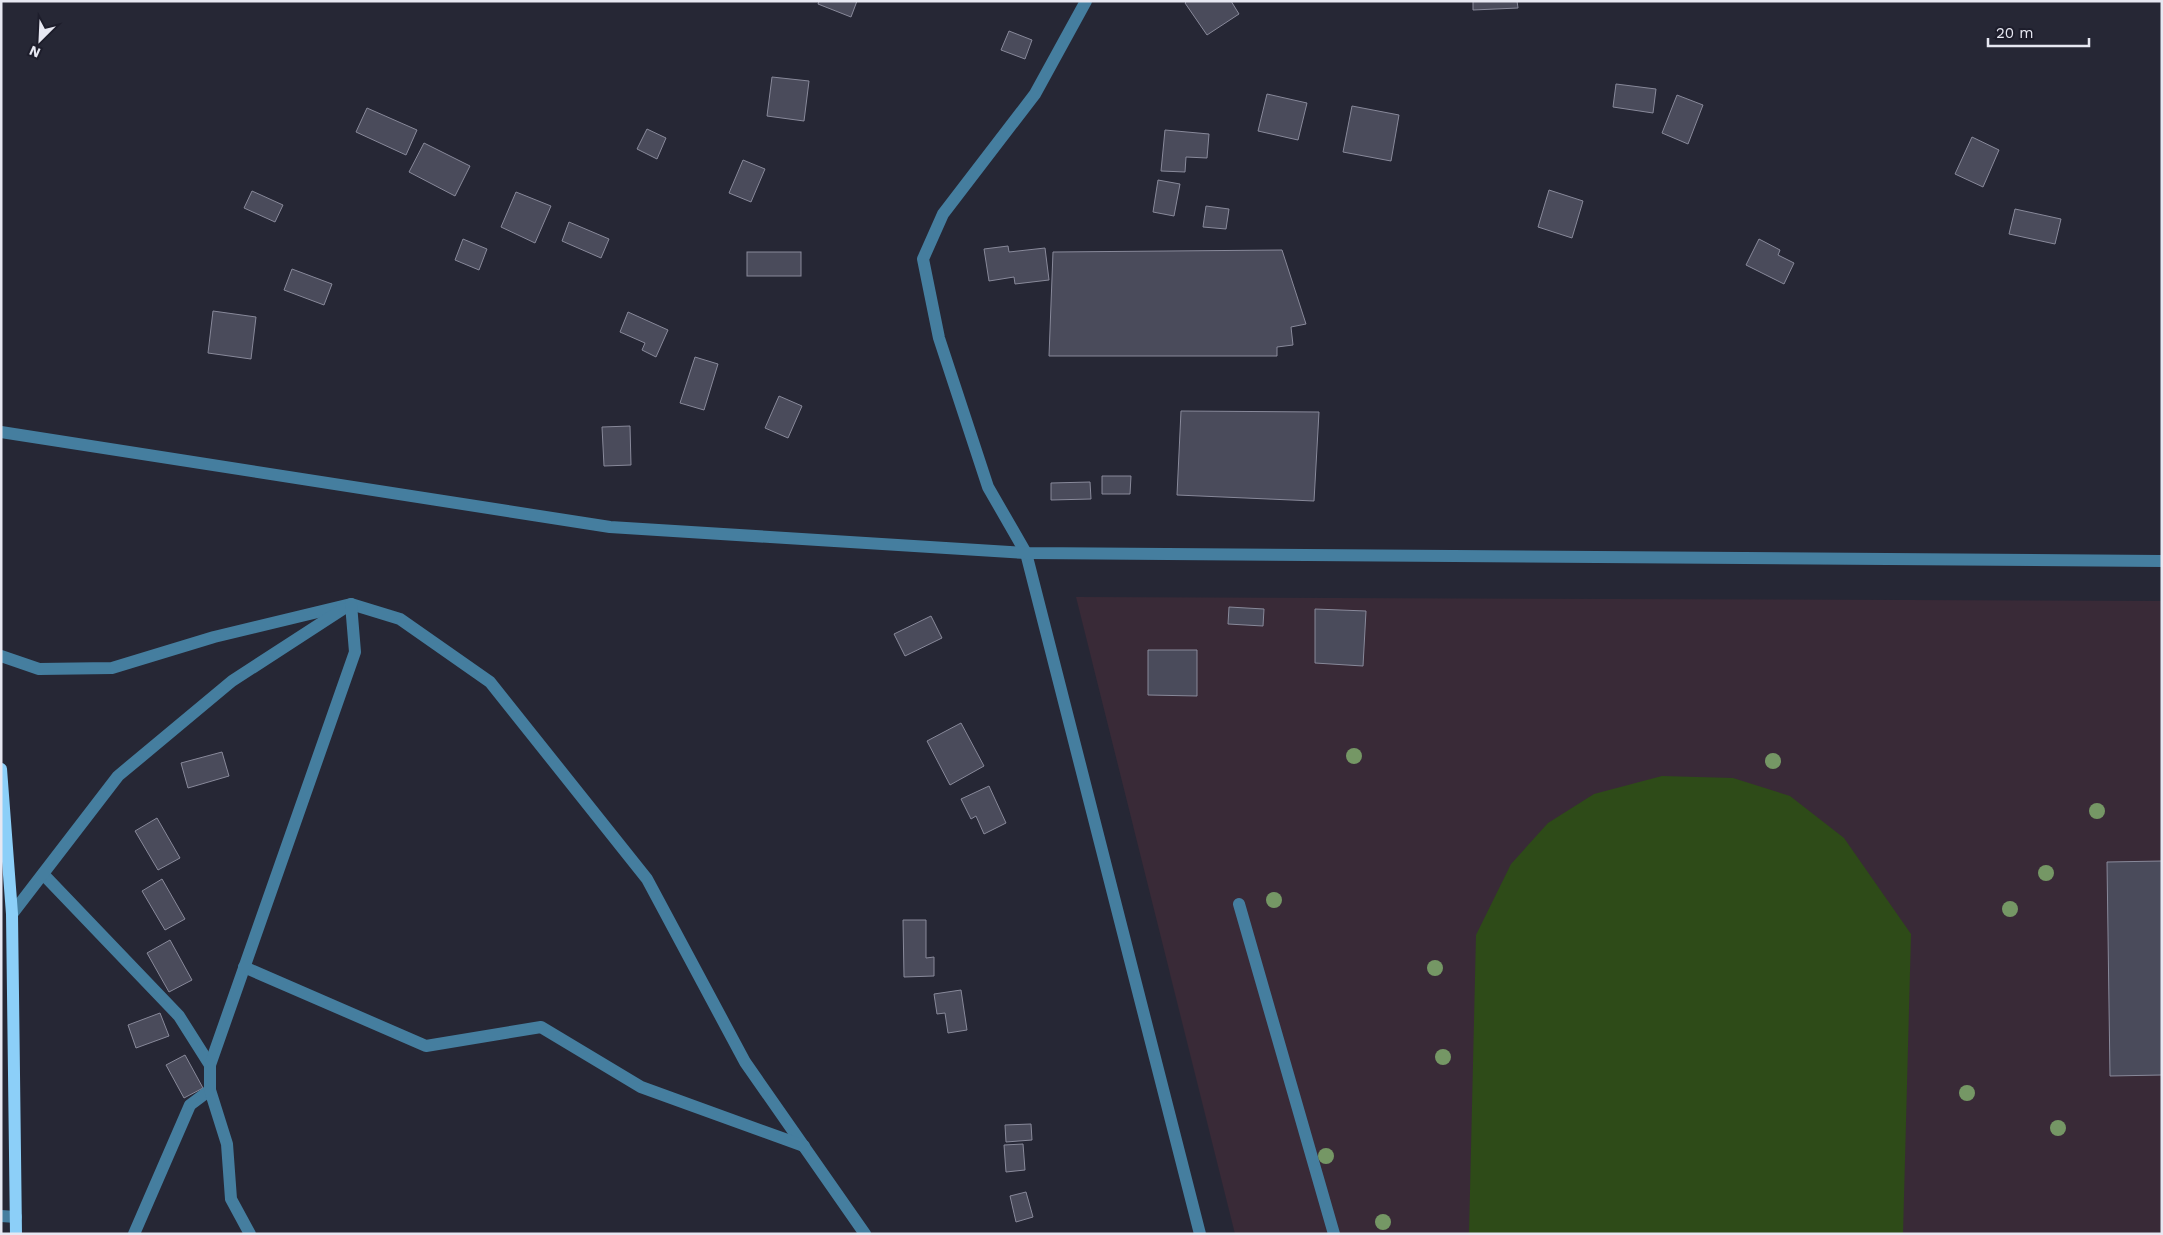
<svg xmlns="http://www.w3.org/2000/svg" width="2163" height="1235" font-family="'Work Sans',sans-serif">
<rect width="100%" height="100%" fill="#262735"/>
<path fill="#392a37" d="M1076,597L2162,601V1234H1235Z"/>
<path fill="#2e4b18" d="M1662,776L1733,778L1790,796L1844,838L1911,934L1903,1234H1469L1476,935L1511,864L1548,823L1594,794Z"/>
<g fill="#4a4b5b" stroke="#88899a">
<path d="M819,1H857L851,17L818,4Z"/>
<path d="M1187,1H1231L1239,14L1207,35L1185,3Z"/>
<path d="M1473,1H1517L1518,8L1473,10Z"/>
<path d="M1009,31L1032,40L1025,59L1001,50Z"/>
<path d="M772,77L809,81L804,121L767,116Z"/>
<path d="M1616,84L1656,89L1653,113L1613,107Z"/>
<path d="M1267,94L1307,103L1298,140L1258,131Z"/>
<path d="M1677,95L1703,105L1688,144L1662,133Z"/>
<path d="M1352,106L1399,115L1391,161L1343,152Z"/>
<path d="M367,108L417,130L406,155L356,132Z"/>
<path d="M647,129L666,138L657,159L637,149Z"/>
<path d="M1165,130L1209,134L1207,158L1186,157L1185,172L1161,171Z"/>
<path d="M1972,137L1999,150L1983,187L1955,174Z"/>
<path d="M424,143L470,166L455,196L409,172Z"/>
<path d="M743,160L765,169L751,202L729,193Z"/>
<path d="M1158,180L1180,184L1174,216L1153,212Z"/>
<path d="M1549,190L1583,201L1572,238L1538,227Z"/>
<path d="M252,191L283,205L275,222L244,208Z"/>
<path d="M516,192L551,206L535,243L501,227Z"/>
<path d="M1206,206L1229,209L1226,229L1203,227Z"/>
<path d="M2015,209L2061,219L2055,244L2009,234Z"/>
<path d="M569,222L609,239L601,258L562,241Z"/>
<path d="M463,239L487,249L479,270L455,260Z"/>
<path d="M1759,239L1780,250L1778,255L1794,263L1784,284L1746,265Z"/>
<path d="M1008,246L1009,252L1045,248L1049,280L1015,284L1014,277L989,281L984,249Z"/>
<path d="M1282,250L1306,324L1291,327L1293,345L1277,347V356H1049L1053,252Z"/>
<rect x="747" y="252" width="54" height="24"/>
<path d="M292,269L332,284L324,305L284,290Z"/>
<path d="M213,311L256,317L251,359L208,353Z"/>
<path d="M628,312L668,330L656,357L642,350L645,343L620,332Z"/>
<path d="M695,357L718,364L704,410L680,403Z"/>
<path d="M779,396L802,406L788,438L765,428Z"/>
<path d="M1181,411L1319,412L1314,501L1177,495Z"/>
<path d="M630,426L631,465L604,466L602,427Z"/>
<path d="M1102,476H1131L1130,494H1102Z"/>
<path d="M1090,482L1091,499L1051,500V483Z"/>
<path d="M1229,607L1264,609L1263,626L1228,624Z"/>
<path d="M1315,609L1366,611L1363,666L1315,663Z"/>
<path d="M931,616L942,638L905,656L894,634Z"/>
<path d="M1148,650H1197V696L1148,695Z"/>
<path d="M961,723L984,766L950,785L927,741Z"/>
<path d="M222,752L229,776L188,788L181,763Z"/>
<path d="M989,786L1006,823L984,834L976,816L971,819L961,799Z"/>
<path d="M157,818L180,858L158,870L135,831Z"/>
<path d="M2162,861V1075L2110,1076L2107,862Z"/>
<path d="M162,879L185,919L165,930L142,891Z"/>
<path d="M903,920H926V958L934,957V976L904,977Z"/>
<path d="M170,940L192,980L169,992L147,953Z"/>
<path d="M961,990L967,1030L948,1033L945,1013L937,1014L934,994Z"/>
<path d="M160,1013L169,1036L136,1048L128,1025Z"/>
<path d="M185,1055L203,1088L184,1098L166,1065Z"/>
<path d="M1031,1124L1032,1140L1006,1142L1005,1125Z"/>
<path d="M1023,1144L1025,1170L1006,1172L1004,1145Z"/>
<path d="M1026,1192L1033,1217L1016,1222L1010,1196Z"/>
</g>
<g fill="none" stroke-linecap="round" stroke-linejoin="round">
<g stroke="#457e9f" stroke-width="12">
<path d="M1086,1L1035,94L943,214L923,259L939,338L988,487L1026,553L1200,1234"/>
<path d="M1,432L610,527L1026,553L2162,561"/>
<path d="M1,656L39,669L112,668L214,637L351,604L400,619L490,682L647,879L745,1062L865,1234"/>
<path d="M43,874L179,1016L210,1065"/>
<path d="M1239,904L1334,1234"/>
<path d="M12,914L118,776L232,681L343,609"/>
<path d="M244,967L426,1046L541,1027L641,1087L804,1146"/>
<path d="M1,1216L16,1217"/>
<path d="M134,1234L190,1105L210,1090"/>
<path d="M250,1234L231,1199L227,1144L210,1090V1065L355,652L351,604"/>
</g>
<path stroke="#8ccff8" stroke-width="12" d="M1,769L12,914L16,1234"/>
</g>
<g fill="#759765">
<circle cx="1354" cy="756" r="8"/>
<circle cx="1773" cy="761" r="8"/>
<circle cx="2097" cy="811" r="8"/>
<circle cx="2046" cy="873" r="8"/>
<circle cx="1274" cy="900" r="8"/>
<circle cx="2010" cy="909" r="8"/>
<circle cx="1435" cy="968" r="8"/>
<circle cx="1443" cy="1057" r="8"/>
<circle cx="1967" cy="1093" r="8"/>
<circle cx="2058" cy="1128" r="8"/>
<circle cx="1326" cy="1156" r="8"/>
<circle cx="1383" cy="1222" r="8"/>
</g>
<rect width="2163" height="1235" fill="none" stroke="#e7e8f2" stroke-width="5"/>
<g transform="translate(40 40) rotate(204)" stroke="#1d1d2b" stroke-width="4" paint-order="stroke">
<path d="M0-4L9 19L0 12L-9 19Z" fill="#e7e8f2"/>
<text y="-8" font-size="14" font-weight="bold" text-anchor="middle" fill="#e7e8f2">N</text>
</g>
<path d="M1988 38v8h101v-8" fill="none" stroke="#e7e8f2" stroke-width="2.5"/>
<text x="1996" y="38" font-size="15" fill="#e7e8f2" stroke="#1d1d2b" stroke-width="4" paint-order="stroke">20 m</text>
</svg>
